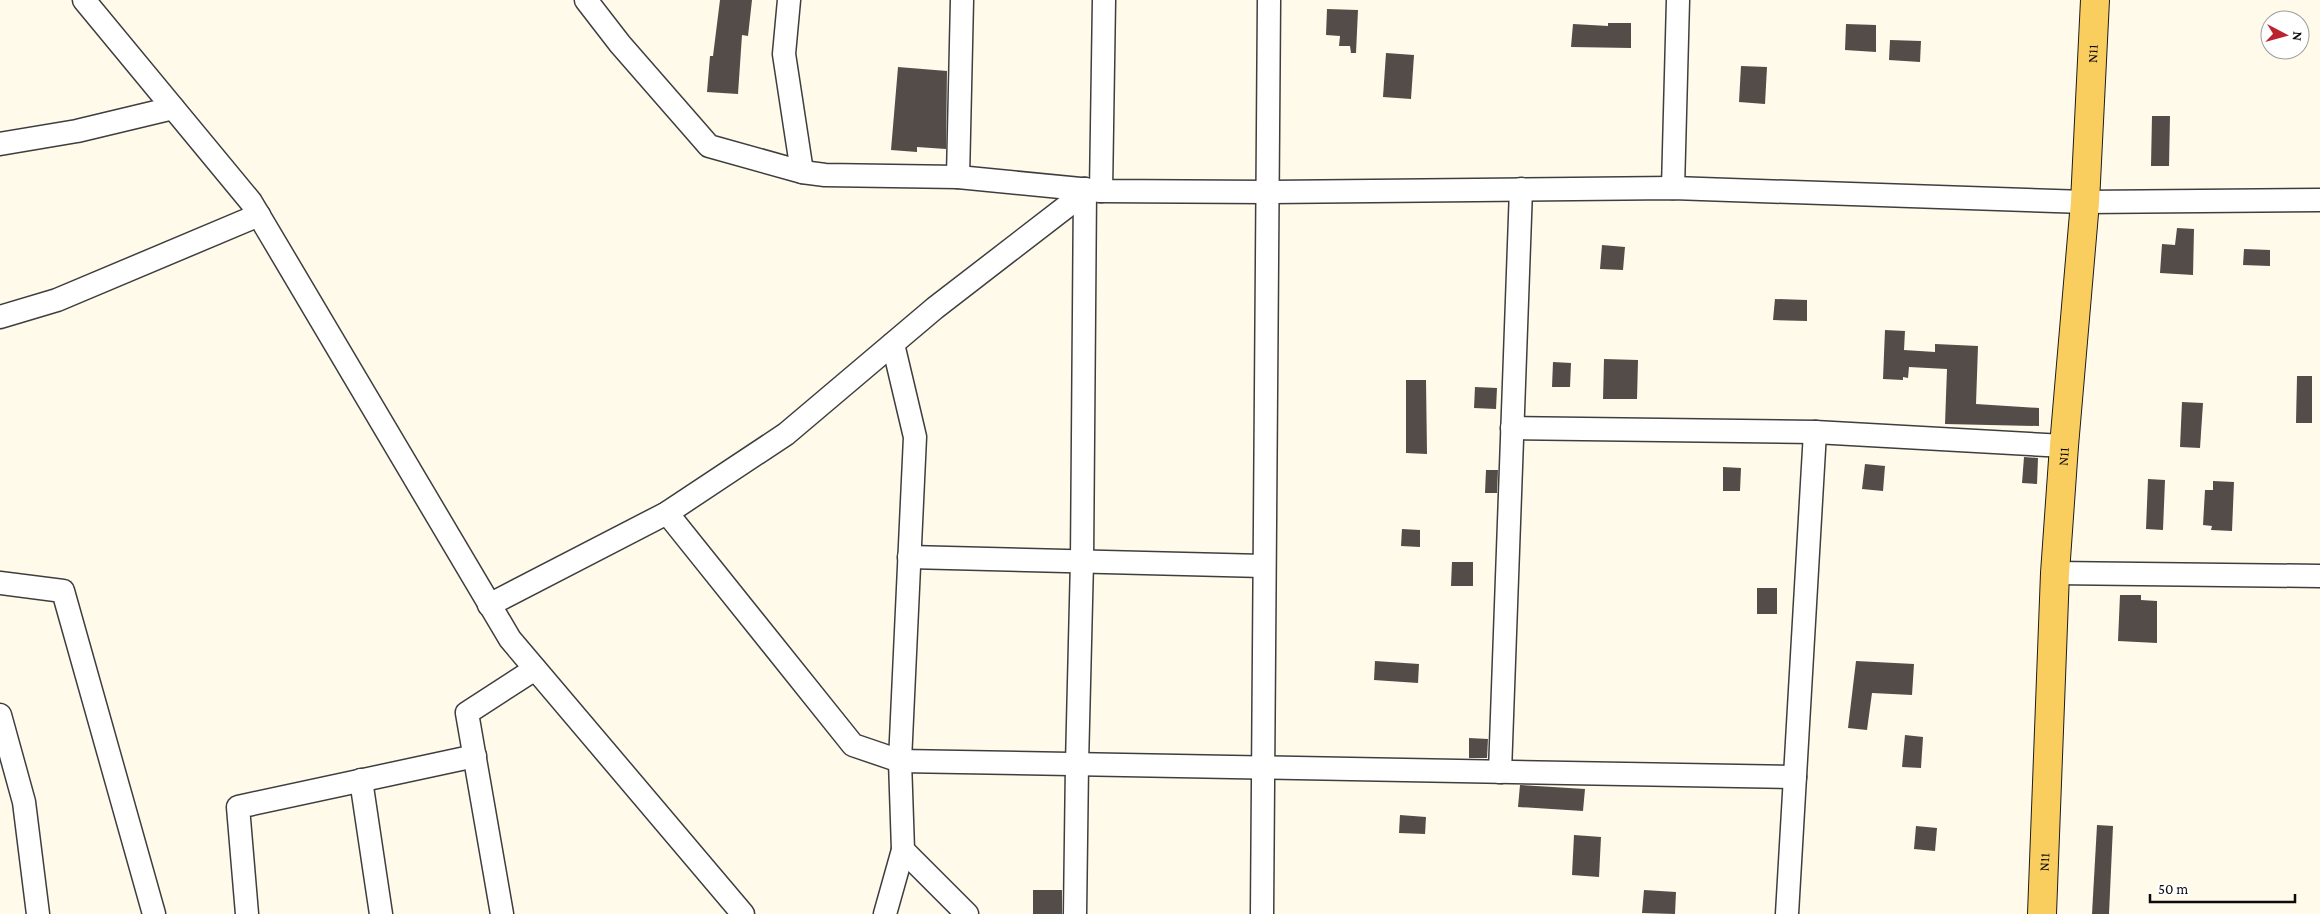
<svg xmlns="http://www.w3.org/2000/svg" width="2320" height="914" font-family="'Crimson Pro',serif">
<rect width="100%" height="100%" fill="#fffaea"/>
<g fill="#544c48">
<path d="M720,0H752L748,36L742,35L738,94L707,92L710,56H713Z"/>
<path d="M1327,9L1358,10L1356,53H1351L1350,46H1339L1340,36L1326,35Z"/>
<path d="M1608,23H1631V48L1571,47L1573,24L1608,26Z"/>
<path d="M1846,24L1876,25V52L1845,50Z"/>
<path d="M1890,40L1921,41L1920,62L1889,60Z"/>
<path d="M1386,53L1414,55L1411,99L1383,97Z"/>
<path d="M1741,66L1767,67L1765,104L1739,102Z"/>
<path d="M898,67L947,71L946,149L917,147V152L891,150Z"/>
<path d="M2152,116H2170L2169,166H2151Z"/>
<path d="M2177,228L2194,229L2193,275L2160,273L2162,244L2175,245Z"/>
<path d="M1602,245L1625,247L1623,270L1600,269Z"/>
<path d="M2244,249L2270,250V266L2243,265Z"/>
<path d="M1775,299L1807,300V321L1773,320Z"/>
<path d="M1885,330L1905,331L1904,350L1935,352V344L1978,346L1976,404L2039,408V426L1945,424L1947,369L1909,367L1908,378L1903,377V380L1883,379Z"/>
<path d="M1604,359L1638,360L1637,399H1603Z"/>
<path d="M1553,362L1571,363L1570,387H1552Z"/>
<path d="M2297,376H2312V423H2296Z"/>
<path d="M1406,380H1426L1427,454L1406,453Z"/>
<path d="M1475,387L1497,388L1496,409L1474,408Z"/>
<path d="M2182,402L2203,403L2200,448L2180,447Z"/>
<path d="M2024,457L2038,458L2037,484L2022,483Z"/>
<path d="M1865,464L1885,466L1883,491L1862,489Z"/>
<path d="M1723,467L1741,468L1740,491H1723Z"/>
<path d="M1486,470H1498L1497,493H1485Z"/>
<path d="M2148,479L2165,480L2163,530L2146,529Z"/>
<path d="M2213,481L2234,482L2232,531L2211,530L2212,526L2203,525L2205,490H2213Z"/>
<path d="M1402,529L1420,530V547L1401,546Z"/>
<path d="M1452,562H1473V586H1451Z"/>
<rect x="1757" y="588" width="20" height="26"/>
<path d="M2120,595H2141V600L2157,601V643L2118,641Z"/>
<path d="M1375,661L1419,664L1418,683L1374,680Z"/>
<path d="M1856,661L1914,664L1912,695L1872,693L1867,730L1848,728Z"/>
<path d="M1905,735L1923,737L1921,768L1902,767Z"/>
<path d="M1469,738L1488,739L1487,758H1469Z"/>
<path d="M1520,785L1585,789L1583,811L1518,807Z"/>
<path d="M1400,815L1426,817L1425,834L1399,833Z"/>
<path d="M2097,825L2113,826L2109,914H2092Z"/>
<path d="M1916,826L1937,828L1935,851L1914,849Z"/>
<path d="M1574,835L1601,837L1599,877L1572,875Z"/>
<rect x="1033" y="890" width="29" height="24"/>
<path d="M1644,890L1676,892L1675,914L1642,913Z"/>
</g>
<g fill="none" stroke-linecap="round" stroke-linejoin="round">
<defs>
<g id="minor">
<path d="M84,0L251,202L510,639L743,914"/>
<path d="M586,0L620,44L709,146L802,172L825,175L958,177L1101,191L1267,192L1673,188L2085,202L2320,200"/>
<path d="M789,0L784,54L802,172"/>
<path d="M0,144L77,131L173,108"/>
<path d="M958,177L962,0"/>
<path d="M1673,188L1678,0"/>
<path d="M1101,191L1104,0"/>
<path d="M0,317L57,300L259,215"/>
<path d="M893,344L915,437L900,761L903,850L967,914"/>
<path d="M1512,428L1815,432L2064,446"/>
<path d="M667,513L853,745L900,761L1795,777"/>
<path d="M909,557L1263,566"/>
<path d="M2055,573L2320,576"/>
<path d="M0,583L63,591L154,914"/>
<path d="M489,605L667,513L786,434L935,308L1075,200L1085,189"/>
<path d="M0,715L24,802L38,914"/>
<path d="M1500,772L1521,189"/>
<path d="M361,780L381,914"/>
<path d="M247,914L238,807L475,756"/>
<path d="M502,914L467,713L535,669"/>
<path d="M885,914L903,850"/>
<path d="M1075,914L1077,764L1082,561L1085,189"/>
<path d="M1262,914L1269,0"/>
<path d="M1787,914L1815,432"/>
</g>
<g id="major">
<path id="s1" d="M2042,914L2055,573L2064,446L2085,202L2095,0"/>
</g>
</defs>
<use href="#minor" stroke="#3e3e3e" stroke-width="25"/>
<use href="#major" stroke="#1c1c1c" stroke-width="30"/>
<use href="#minor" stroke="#fff" stroke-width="22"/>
<use href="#major" stroke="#facd5f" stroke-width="28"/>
</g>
<g text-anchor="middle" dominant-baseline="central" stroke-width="5" stroke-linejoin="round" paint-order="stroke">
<g font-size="14" fill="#0b0b0b" stroke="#fff">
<text stroke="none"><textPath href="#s1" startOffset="862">N11</textPath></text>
<text stroke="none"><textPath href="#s1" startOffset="458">N11</textPath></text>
<text stroke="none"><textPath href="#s1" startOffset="52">N11</textPath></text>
</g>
</g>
<g transform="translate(2285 35) rotate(96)"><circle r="24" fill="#ffffff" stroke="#9d9d9d"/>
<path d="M0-4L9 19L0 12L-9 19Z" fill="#bc2331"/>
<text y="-8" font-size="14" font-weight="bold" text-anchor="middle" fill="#0b0b0b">N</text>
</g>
<path d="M2150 894v8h145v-8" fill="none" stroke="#0b0b0b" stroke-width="2.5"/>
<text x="2158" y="894" font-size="15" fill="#0b0b0b" stroke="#ffffff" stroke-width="4" paint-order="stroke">50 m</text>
</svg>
